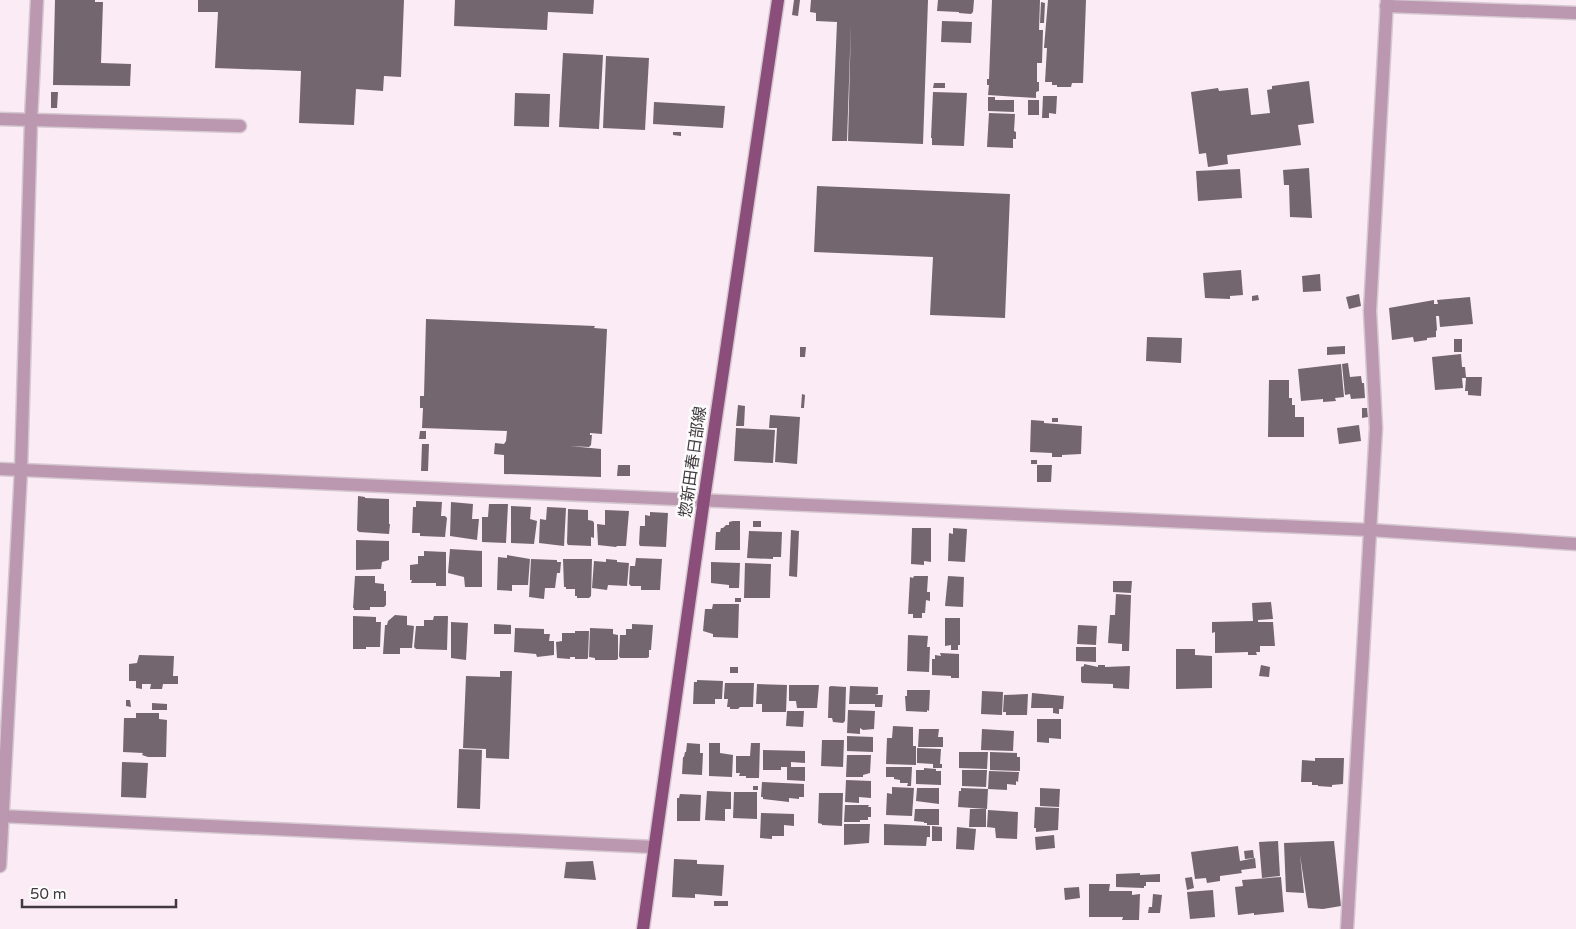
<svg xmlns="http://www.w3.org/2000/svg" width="1576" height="929" font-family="'Varela Round','Noto Sans JP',sans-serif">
<rect width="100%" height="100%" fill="#faebf5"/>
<g fill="#73666f">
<path d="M55,0H95V2H103L101,63L131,64L130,86L53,85Z"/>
<path d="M198,0H404L401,77L384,76L383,91L356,89L354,125L299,123L301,71L215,68L218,12H198Z"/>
<path d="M455,0H594L593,14L548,12L547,30L454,26Z"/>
<path d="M794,0H800L798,16L792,15Z"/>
<path d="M811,0H928L923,144L848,141L851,23L847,141H832L837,22L816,21V13L810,12Z"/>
<path d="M938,0H974L973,12L971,14L959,13V12L937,11Z"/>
<path d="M992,0H1040L1039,30H1043L1042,63H1037V82H1039V91L1036,92V98L988,95L989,85H987V79H989Z"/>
<path d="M1048,0H1086L1083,83H1072L1071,87H1057V85H1052V82H1045L1047,48H1044Z"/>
<path d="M1041,2L1045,3L1044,23H1040Z"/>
<path d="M942,21L972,22L971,43L941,42Z"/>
<path d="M563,53L603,55L599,129L559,127Z"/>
<path d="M606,56L649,58L645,130L603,128Z"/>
<path d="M1309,81L1314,123L1298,125L1301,145L1227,155L1228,164L1208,167L1206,153L1199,154L1191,92L1218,88L1219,91L1248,88L1251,115L1270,113L1267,90L1272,89V86Z"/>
<path d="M934,83H945V88H933Z"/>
<path d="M51,92H58L57,108H51Z"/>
<path d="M933,92L967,93L964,146L932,145V138H931Z"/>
<path d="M515,93L550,94L549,127L514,126Z"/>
<path d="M1043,96H1057L1056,114L1049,113V118H1042Z"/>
<path d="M988,97H995V100H1014V112L988,111Z"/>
<rect x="1028" y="100" width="11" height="15"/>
<path d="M654,102L725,106L723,128L653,124Z"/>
<path d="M989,113L1015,114L1014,131L1016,132V139H1013V148L987,147Z"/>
<path d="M673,132H681V136L673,135Z"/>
<path d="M1309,168L1312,218L1290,217L1289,185H1284L1283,170Z"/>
<path d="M1240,169L1242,198L1198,201L1196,171Z"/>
<path d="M817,186L1010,194L1005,318L930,315L933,257L814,252Z"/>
<path d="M1241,270L1243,295L1230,296V299L1205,298L1203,273Z"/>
<path d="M1320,274L1321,291L1303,292L1302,276Z"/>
<path d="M1359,294L1361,306L1349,309L1346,297Z"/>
<path d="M1258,295L1259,300L1252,301V296Z"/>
<path d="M1470,297L1473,324L1440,327L1439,316H1436L1437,330L1436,331V337L1427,338V340L1414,342L1413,337L1392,340L1389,308L1434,300V304H1438L1437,300Z"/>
<path d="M426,319L595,326L594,328L607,329L602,434L590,433V435H592L591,445L589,447L570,446L601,449V477L504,474V455L494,454L495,443L504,444L506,441L507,431L422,428L423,408H420V396H424Z"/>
<path d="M1147,337L1182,338L1181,363L1146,361Z"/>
<rect x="1454" y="339" width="8" height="13"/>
<path d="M1345,346V354L1327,355V347Z"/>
<path d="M800,347H806L805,357H800Z"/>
<path d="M1461,354L1462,367H1465L1466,377H1482L1481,396L1468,395V391H1465L1466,378H1462L1463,388L1435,390L1432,357Z"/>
<path d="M1348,363L1350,377L1361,376L1362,383H1364L1365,398L1351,399L1350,394L1345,395L1342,364Z"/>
<path d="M1341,364L1344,397L1335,398L1336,401L1323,402V399L1301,401L1298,369Z"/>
<path d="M1269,380H1289V398H1292V405H1295V417H1304V437H1268Z"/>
<path d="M802,394L805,395L804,408H801Z"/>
<path d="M738,405L745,406L744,426H736Z"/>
<path d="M1362,408H1367L1368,417L1362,418Z"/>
<path d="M770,415L800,417L797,464L775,462L777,428H769Z"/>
<rect x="1052" y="418" width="6" height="4"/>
<path d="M1031,420L1044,421V423L1082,426L1081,454L1062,455V457H1052V453L1030,452Z"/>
<path d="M1359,425L1361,441L1339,444L1337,428Z"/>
<path d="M736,428L775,430L773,463L734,461Z"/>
<path d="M420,431H426V439H419Z"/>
<path d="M422,444H429L428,471H421Z"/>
<rect x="1031" y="460" width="6" height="4"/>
<path d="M618,465H630V476H617Z"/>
<path d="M1037,465H1052L1051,482H1037Z"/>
<path d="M358,496L365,497V498L389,499V524H390L389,534L359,532L357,530Z"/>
<path d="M416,501L442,502L441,516H445L447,518L445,537L420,536V533H412L413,507H416Z"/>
<path d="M451,502L473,504L472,519H479L477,540L450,536Z"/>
<path d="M489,504H508L506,543L482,542V517H488Z"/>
<path d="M511,506L531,507L530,519L537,521L534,544L511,543Z"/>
<path d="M547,507L566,508L564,546L539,543L540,519L546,520Z"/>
<path d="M568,509L588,510V520L593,521L594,523V538L591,537V546L568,545L567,543Z"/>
<path d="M605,510L629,511L626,546H617L616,547L598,545L597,524L605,525Z"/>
<path d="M650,512L668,513L666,547L640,546L639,544L640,526H645V515L650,516Z"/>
<path d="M733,521H740V550H715L716,532H720L721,528H723L726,525H729V522Z"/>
<rect x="753" y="521" width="8" height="6"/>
<path d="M912,528H931V562L924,561V565L911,564Z"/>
<path d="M953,528L967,529L965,562L948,561L949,533L953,534Z"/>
<path d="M791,530L799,531L797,577L789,576Z"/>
<path d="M749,531L782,532L781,557H773V559L747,558Z"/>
<path d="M356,540L389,541V560L382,562L381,569L356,570Z"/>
<path d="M450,549L482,551V587H465L464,577L448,573Z"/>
<path d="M424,551L446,552V586H436V583H411L412,580H410V565L418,564V556H424Z"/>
<path d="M507,555L530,559L528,585H512V591L497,590L498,557L507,558Z"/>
<path d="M636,558L662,559L660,590H641V586H631L629,584L630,566H635Z"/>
<path d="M531,559L557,560V562H561L560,573H557L555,588H545L544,599L529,597Z"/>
<path d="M563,559H592L591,596L589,598H577V596H575V589H566V587H564Z"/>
<path d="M606,559L617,560V562L629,563L627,586L608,585L607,590L592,588L594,561L606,562Z"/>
<path d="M711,562L740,563L739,588H729V585L711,583Z"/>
<path d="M745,563L771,564L770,598H744Z"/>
<path d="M355,576H375V583L384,584V591H386V605L384,607H370V610H354V608H353Z"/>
<path d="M914,576H928L927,592H930V601L926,600L925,613H922V618H913V614H908L910,577L913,578Z"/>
<path d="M948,576L964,577L963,607L945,606Z"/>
<path d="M1113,581H1132L1131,593L1113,592Z"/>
<path d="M1116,594L1131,595L1129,651H1122V644L1108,643L1110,615H1115Z"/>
<rect x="735" y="598" width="6" height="4"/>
<path d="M1271,602L1273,619L1258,620V622H1273L1275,646H1260V652H1256L1257,655H1248V652L1215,653V632L1212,633V622L1253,621L1252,603Z"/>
<path d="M713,604H739L738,638L713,637V634L703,631L705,609H712Z"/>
<path d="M395,615L407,616V625L414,626L412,648H400V654H383L385,625H387L388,621Z"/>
<path d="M353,616L376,617V622H381L380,647H366V649H353Z"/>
<path d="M434,616H448L447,650L416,649L414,647L416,626H424V620H433Z"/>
<path d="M945,618H960V645H958V650H951V645L945,646Z"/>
<path d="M451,622L468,623L466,660L451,658Z"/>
<path d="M494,624L511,625V634H494Z"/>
<path d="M632,624L653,625L651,650H649V657L647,658H620L619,656L620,635H626V629H632Z"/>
<path d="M1078,625L1097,626L1096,645L1077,644Z"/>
<path d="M515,628L544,629V634H550L549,641H554V655L537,657L536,654L514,652Z"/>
<path d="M590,628L613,629V634L618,635V659L616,660H595V658L589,657Z"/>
<path d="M575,631H589L588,658L587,659H575V657H570V659L557,658L556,642L562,641V633H575Z"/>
<path d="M908,635L928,636L927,647H930L929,672L907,671Z"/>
<path d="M1076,647H1096V662L1076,661Z"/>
<path d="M1176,649H1195V655L1212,656V688L1176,689Z"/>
<path d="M940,653L959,654V678H951V676L932,675V659H935V655L941,656Z"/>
<path d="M139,655L174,656L173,676H178V684H163L162,689H150L151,684H142V689L136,688V681H129V664L137,663Z"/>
<path d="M1084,664L1098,667V665H1105V667L1130,666L1129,689L1113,688V684L1082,683L1081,681V667L1084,666Z"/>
<path d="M1261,665L1270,667L1269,677L1259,676Z"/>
<rect x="730" y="667" width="8" height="6"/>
<path d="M500,671H512L509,759L486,758V749L463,748L466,676L500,677Z"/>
<path d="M697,680L723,681L722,699H715V704H693L694,682H697Z"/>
<path d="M725,683H754L753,707H740L738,709H730V707H727L728,699H724V696Z"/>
<path d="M757,684L787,685L786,712H762V704H756Z"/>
<path d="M789,685H819L817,708H797L796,701H789Z"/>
<path d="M831,686L846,687L845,721L843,723L833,722L832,718H828L829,687Z"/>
<path d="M850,686L878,687V694L875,695H883L882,707H875V704H849Z"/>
<path d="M907,690H930L929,711L927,710V712L906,711L905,696H907Z"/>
<path d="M982,691L1003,692L1002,715L981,714Z"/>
<path d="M1032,693L1064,696L1063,709H1059V714L1053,713V708H1031Z"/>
<path d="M1028,694L1027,715H1006V712H1003L1004,695Z"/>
<path d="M126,700H130L131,707L126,706Z"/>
<path d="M152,703L167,704V710H152Z"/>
<path d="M848,710L875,711L874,729L863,730L860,728V734L847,733Z"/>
<path d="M787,711H804L803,727L786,726Z"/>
<path d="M136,713H159V719L167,720L166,757H148L142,755L143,753L123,752L124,718H136Z"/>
<path d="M1037,719H1061V739L1049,738V743L1037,742Z"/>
<path d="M893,726L913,727V746H916V765L886,764L887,738H892Z"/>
<path d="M919,729H939L938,737H943V747H918Z"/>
<path d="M982,729L1014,731L1013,751L981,750Z"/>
<path d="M847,736L873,737V752L847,751Z"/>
<path d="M822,740H844L843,767L821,766Z"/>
<path d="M687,743L700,744V753H703L702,775L682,774L683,757H684L685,752H686Z"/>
<path d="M709,743H720V753L733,755L732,777L709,776Z"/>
<path d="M751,743H760L759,778H746V776H739L740,773H736V756H750Z"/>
<path d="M917,748L941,749L940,764H942V768H933V764L917,763Z"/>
<path d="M459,749L482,750L480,809L457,808Z"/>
<path d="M763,750L805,751V763L791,762V767H805V781L787,780V767H781V770H763Z"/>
<path d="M959,752H988L987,769L959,768Z"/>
<path d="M990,752L1017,753V757H1020V771L990,770Z"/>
<path d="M847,755H871L870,773L863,775V777H846Z"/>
<path d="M1315,758H1344L1343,784L1332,785V787L1318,786V785H1312V782H1301L1302,760L1315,761Z"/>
<path d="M122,762L148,763L146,798L121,797Z"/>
<path d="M886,767H912L911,786H907L908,783H900V780L894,779V777H886Z"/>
<path d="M924,768L936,769V771H941V785L916,784V770H924Z"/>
<path d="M962,770H987L986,787L962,786Z"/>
<path d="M989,771L1019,772L1018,782L1016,781V785L1007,784V790L988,789Z"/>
<path d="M846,780L871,781V798L859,797V803L845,802Z"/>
<path d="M762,782L804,784V797H799V799L789,798V802L763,799V797H761Z"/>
<rect x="753" y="786" width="5" height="4"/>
<path d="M892,787L914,788L912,816L886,815L887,793L892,794Z"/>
<path d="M917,788H939V804L916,801Z"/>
<path d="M961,788L988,789L987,809L958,807L959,791H961Z"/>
<path d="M1040,788L1060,789L1059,807L1040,806Z"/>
<path d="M707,791L731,792V809H725V821L705,820Z"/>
<path d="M734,792H757V819L733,818Z"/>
<path d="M819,793H843L842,826L822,825V824L818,823Z"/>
<path d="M680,794L701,795L700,821H677V798H679Z"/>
<path d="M845,805H869L868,807H871V817H868V820H860V822H844Z"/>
<path d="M1035,807L1059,808L1058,830L1036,832V828H1034Z"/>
<path d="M915,809H939V825H927V823H924V822L914,821Z"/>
<path d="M970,809H986V827H969Z"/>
<path d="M988,810L1018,812L1017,839L996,838L995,828L987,827Z"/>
<path d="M761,813L794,814V826L784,825V836H772V839L760,838Z"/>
<path d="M844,824H870L869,843L844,845Z"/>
<path d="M884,824L930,826V837H927L926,846L884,845Z"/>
<path d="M932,826L942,827V841H932Z"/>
<path d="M957,827L976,829L974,850L956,849Z"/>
<path d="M1054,835L1055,848L1036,850L1035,837Z"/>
<path d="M1278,841L1280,876L1262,878L1259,842Z"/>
<path d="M1334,841L1341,906L1323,909L1308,908L1300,855L1304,893L1286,892L1284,843Z"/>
<path d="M1238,846L1240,861L1255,858L1256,868L1241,870L1242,873L1220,876V881L1207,883L1206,878L1195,879L1191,852Z"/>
<path d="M1253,850L1254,858L1245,859L1244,851Z"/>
<path d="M674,859L697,860V864L724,865L722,896L695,894V898L672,897Z"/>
<path d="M593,861L596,880L564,878L566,862Z"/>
<path d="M1140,873V875L1160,874V882H1146V886H1144V888L1116,887V874Z"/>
<path d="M1192,877L1194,888L1187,890L1185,878Z"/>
<path d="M1281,877L1284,912L1254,915V913L1238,915L1235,887L1243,886L1242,880Z"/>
<path d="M1089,884H1110L1109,891H1132V895L1140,894L1139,920H1122L1123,917H1089Z"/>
<path d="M1079,887L1080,898L1065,900L1064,888Z"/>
<path d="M1213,890L1215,917L1190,919L1187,892Z"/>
<path d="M1153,894L1162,895L1160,913H1148L1149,907H1152Z"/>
<rect x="714" y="901" width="14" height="5"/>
</g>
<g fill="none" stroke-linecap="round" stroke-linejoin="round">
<defs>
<g id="minor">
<path d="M1386,6L1576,13"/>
<path d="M0,119L240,126"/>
<path d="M0,469L1370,530L1576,544"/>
<path d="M0,816L654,847"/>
<path d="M0,866L21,470L31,120L37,0"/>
<path d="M1347,929L1376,428L1370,311L1387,0"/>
</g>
<path id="major" d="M643,929L704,499L778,0"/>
</defs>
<use href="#minor" stroke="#d5c8d0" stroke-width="15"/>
<use href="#major" stroke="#d5c8d0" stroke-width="15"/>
<use href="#minor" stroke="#bb97b0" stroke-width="12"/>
<use href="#major" stroke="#8b4d7a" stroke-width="12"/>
</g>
<g text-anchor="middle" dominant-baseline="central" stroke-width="5" stroke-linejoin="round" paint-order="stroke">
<g font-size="16" fill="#403a3e" stroke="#fdfdfd">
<text transform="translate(693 462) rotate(-82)">惣新田春日部線</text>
</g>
</g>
<path d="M22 899v8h154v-8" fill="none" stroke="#403a3e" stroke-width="2.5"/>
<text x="30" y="899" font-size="15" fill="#403a3e" stroke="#fdfdfd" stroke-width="4" paint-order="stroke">50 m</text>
</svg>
